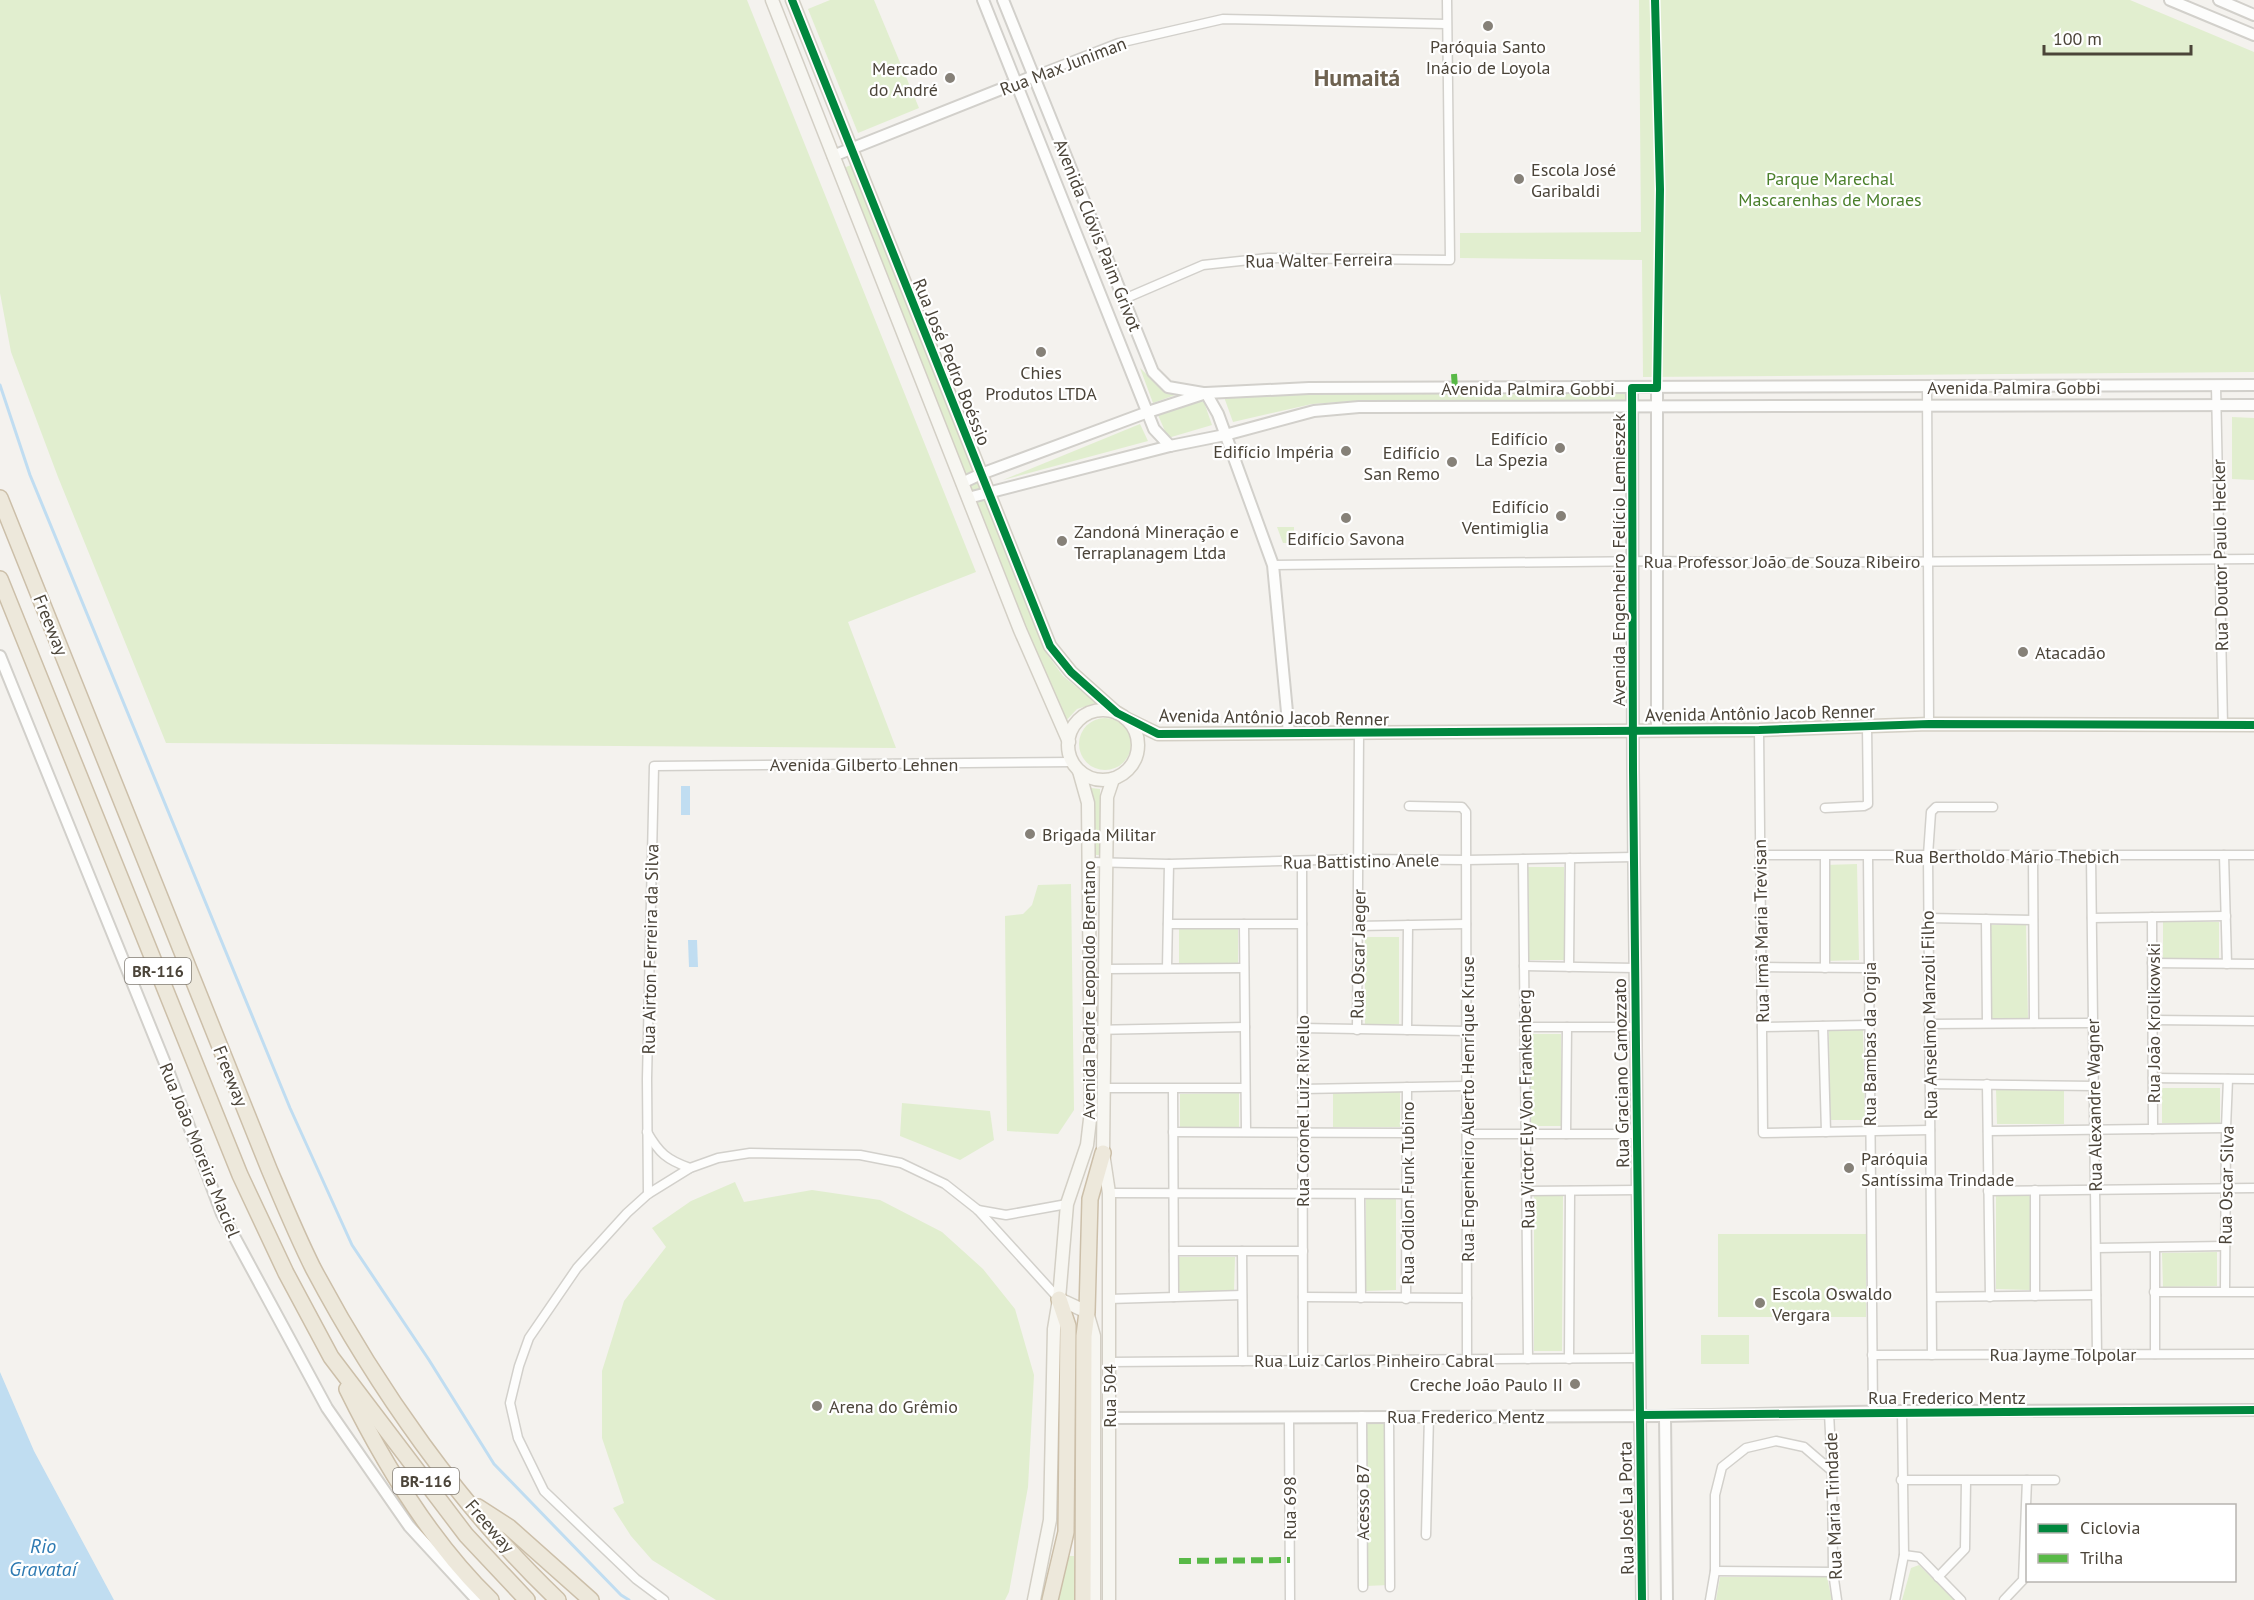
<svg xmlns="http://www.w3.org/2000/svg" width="2254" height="1600" font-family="'PT Sans',sans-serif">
<rect width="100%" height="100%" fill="#f4f2ee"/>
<g fill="#e1eecf">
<path d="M0,0H747L976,572L848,622L896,748L166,743L58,477L11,352L0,293Z"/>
<path d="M830,0H874L919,108L858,133L808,9Z"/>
<path d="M1639,0H2130L2254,52V372L1643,377L1642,260L1460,258V233L1641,232Z"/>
<path d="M851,165L1047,654L1063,676L1096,703L1077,709L1063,724L841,169Z"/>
<path d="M1140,368L1162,389L1178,394L1153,403Z"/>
<path d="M1336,394H1626V401H1355L1312,404L1233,422L1224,397Z"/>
<path d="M1195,401L1204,402L1212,425L1168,438L1158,415Z"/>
<path d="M2232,417L2254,418V480L2232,479Z"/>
<path d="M1140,424L1148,441L1003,480Z"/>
<path d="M1277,527H1294V543H1283Z"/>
<circle cx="1105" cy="744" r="26"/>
<path d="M1091,788L1100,789V855H1091Z"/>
<path d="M1857,864L1859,960L1827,961L1825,865Z"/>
<rect x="1528" y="867" width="36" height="93"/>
<path d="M1071,884L1074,1110L1058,1134L1007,1131L1005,916L1023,914L1032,905L1038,885Z"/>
<path d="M2163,922H2219V959L2163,958Z"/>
<path d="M1990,925H2026L2028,1019H1992Z"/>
<rect x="1179" y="929" width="59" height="34"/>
<rect x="1365" y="937" width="34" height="87"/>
<path d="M1829,1030H1863L1865,1120H1830Z"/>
<path d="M1531,1034H1561L1562,1126H1531Z"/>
<rect x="2162" y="1088" width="58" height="35"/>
<path d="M1996,1089H2064V1124H1997Z"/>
<rect x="1333" y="1092" width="67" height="35"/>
<path d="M1239,1093V1127H1180V1094Z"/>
<path d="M902,1103L990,1111L994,1140L960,1160L900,1136Z"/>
<path d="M735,1182L744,1202L812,1190L880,1200L942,1232L983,1269L1015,1309L1034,1375L1028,1487L1009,1592L1005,1600H716L652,1560L631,1536L613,1508L624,1503L602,1438V1371L624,1301L666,1247L652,1228L691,1201Z"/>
<path d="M1534,1195H1563L1562,1351H1534Z"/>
<path d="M1996,1196H2030V1290L1996,1289Z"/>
<path d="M1366,1199H1396V1290L1366,1291Z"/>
<rect x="1718" y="1234" width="148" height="83"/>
<path d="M2217,1252V1286L2163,1287L2162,1253Z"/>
<path d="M1177,1257H1235L1234,1291H1176Z"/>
<rect x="1701" y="1335" width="48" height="29"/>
<path d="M1363,1421H1386L1389,1585L1366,1586Z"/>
<path d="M1062,1556H1074L1077,1600H1052Z"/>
<path d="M1919,1565L1954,1600H1902L1911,1568Z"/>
<path d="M1720,1577H1827L1832,1600H1716Z"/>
</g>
<g fill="#c0ddf1">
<rect x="681" y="786" width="9" height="29"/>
<path d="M688,940H697L698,967H689Z"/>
<path d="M0,1372L34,1451L114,1600H0Z"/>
</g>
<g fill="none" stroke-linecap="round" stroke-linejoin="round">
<path stroke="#c0ddf1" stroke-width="3" d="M0,385L30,475L290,1108L352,1245L429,1360L494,1464L621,1595L629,1600"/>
<defs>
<g id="minor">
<path d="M1034,76L1119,43L1223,19L1446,24"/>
<path d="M1124,299L1203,265L1268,258L1450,260L1447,0"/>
<path d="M2216,386L2223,725"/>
<path d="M1927,387L1929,724"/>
<path d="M1273,565L1657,561L1752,563L2254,559"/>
<path d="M1759,730L1763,1133L1930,1130"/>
<path d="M1409,806L1462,807L1466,812L1467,1358"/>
<path d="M1825,808L1864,806L1868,804L1867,726"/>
<path d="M1760,855H2254"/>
<path d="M2224,855L2227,964"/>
<path d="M1868,856L1873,1412"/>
<path d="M2033,856L2034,1023"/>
<path d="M2091,856L2097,1354"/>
<path d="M1523,859L1528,1359"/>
<path d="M1302,861L1303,1360"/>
<path d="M1088,862L1169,864L1359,859L1466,860L1634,857"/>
<path d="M2152,917L2153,1129"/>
<path d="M1928,918L2033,920"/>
<path d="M2092,918L2226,916"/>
<path d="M1986,919L1987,1023"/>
<path d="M1168,924H1302"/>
<path d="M1244,924L1246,1131"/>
<path d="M1358,926L1466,924"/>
<path d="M2152,963L2254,964"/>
<path d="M1524,966L1635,968"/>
<path d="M1569,967L1570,858"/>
<path d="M1761,967L1869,968"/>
<path d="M1167,968L1169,864"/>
<path d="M1825,968V856"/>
<path d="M1105,969L1244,968"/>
<path d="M2153,1020L2254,1021"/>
<path d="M1929,1024L2093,1023"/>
<path d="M1823,1026L1826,1132"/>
<path d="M1525,1027H1636"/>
<path d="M1762,1027L1869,1025"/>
<path d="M1302,1028L1468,1031"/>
<path d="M1091,1030L1245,1027"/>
<path d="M1357,1030L1359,734"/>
<path d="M1407,1030L1408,925"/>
<path d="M2153,1078L2254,1079"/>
<path d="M1930,1084L2094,1086"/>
<path d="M1987,1084L1990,1297"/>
<path d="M1104,1088H1245"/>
<path d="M1173,1089L1174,1297"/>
<path d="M1302,1089L1466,1086"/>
<path d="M1988,1131L2226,1128"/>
<path d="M647,1132C659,1153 667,1160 690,1168"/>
<path d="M1173,1132L1408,1133"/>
<path d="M1467,1134H1637"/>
<path d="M1566,1134L1567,1027"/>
<path d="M2035,1190V1296"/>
<path d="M1527,1191L1638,1190"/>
<path d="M1988,1191L2254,1188"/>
<path d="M1109,1193L1407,1194"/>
<path d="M648,1194L647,1079L654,766L1073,762"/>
<path d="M1360,1195L1361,1298"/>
<path d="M978,1210L1006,1215L1067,1204"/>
<path d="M2096,1248L2225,1246"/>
<path d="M1174,1251H1303"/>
<path d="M1242,1251L1243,1361"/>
<path d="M2225,1291L2226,1128L2228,1079"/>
<path d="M2154,1292H2254"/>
<path d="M1303,1297L1467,1298"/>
<path d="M1932,1297L2096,1295"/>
<path d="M1109,1299L1242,1295"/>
<path d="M1406,1299L1407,1087"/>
<path d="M2155,1354V1248"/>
<path d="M1872,1355L2254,1354"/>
<path d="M1932,1355L1928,855L1931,812L1936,807H1993"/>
<path d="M1569,1359L1570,1191"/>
<path d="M1109,1362L1639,1358"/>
<path d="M1829,1413L1832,1471L1833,1572L1837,1600"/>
<path d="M1362,1416L1363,1587"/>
<path d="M1389,1416L1390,1587"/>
<path d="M1289,1417L1290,1600"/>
<path d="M1901,1480H2055"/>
<path d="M1426,1535L1429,1416"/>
<path d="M1904,1555L1919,1557L1961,1600"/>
<path d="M1715,1571L1833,1572"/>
<path d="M1938,1577L1965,1549L1966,1481"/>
<path d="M664,1600L636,1579L544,1491L518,1438L510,1403L519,1366L529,1338L577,1268L627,1213L648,1194L690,1168L718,1158L750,1153L860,1155L901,1163L945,1184L978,1210L1059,1299"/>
<path d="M1710,1600L1715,1571V1495L1722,1467L1746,1448L1776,1441L1804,1447L1832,1471"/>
<path d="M1895,1600L1904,1555L1902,1411"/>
<path d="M2004,1600L2023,1580L2027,1480"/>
</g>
<g id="tertiary">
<path d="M983,0L1154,429L1170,446"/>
<path d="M1003,0L1153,372L1168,387L1203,393"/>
<path d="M2170,0L2254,35"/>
<path d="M2219,0L2254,15"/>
<path d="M833,156L1034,76"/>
<path d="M1632,388L1633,770L1642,1600"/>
<path d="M1657,388V730"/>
<path d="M1206,393L1218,414L1273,565L1289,733"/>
<path d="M962,483L981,474L1148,412L1206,393L1309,388L2254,385"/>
<path d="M968,498L1170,446L1225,435L1314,411L1359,407L2254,405"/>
<path d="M0,656L169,1073L222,1214L327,1408L409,1526L477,1600"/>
<path d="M1665,1416L1667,1600"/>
<path d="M1109,1418L1665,1416L1902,1411L2254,1410"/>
</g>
<g id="secondary">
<path d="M772,0L1020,630L1069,742"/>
<path d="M792,0L1050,646L1071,672L1117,713"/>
<circle cx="1103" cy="745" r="35"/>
<path d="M1125,718L1158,734L1759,730L1929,724L2254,725"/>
<path d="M1059,1299L1087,1312L1094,1336V1600"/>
<path d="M1034,1600L1050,1520L1054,1329L1059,1299L1067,1204L1087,1145L1091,1111L1088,803L1079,771"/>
<path d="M1109,1600V1193L1103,1153L1107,797L1113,779"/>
</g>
<g id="motorway">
<path d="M0,498L269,1169C283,1202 297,1236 313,1268C376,1387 461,1508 558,1600"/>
<path d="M0,579L240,1175L286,1273L331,1357L466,1535L527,1600"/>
<path d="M347,1389C384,1464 430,1541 491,1600"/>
<path d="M478,1507L509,1527L591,1600"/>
<path d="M1050,1600L1066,1532L1068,1326L1059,1299"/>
<path d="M1083,1600L1084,1336L1087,1312L1090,1199L1103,1153"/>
</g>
</defs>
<use href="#minor" stroke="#d2d0cb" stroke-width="11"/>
<use href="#tertiary" stroke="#d2d0cb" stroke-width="14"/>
<use href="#secondary" stroke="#d3cfc5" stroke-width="15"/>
<use href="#motorway" stroke="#ccbfa9" stroke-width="18"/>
<use href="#minor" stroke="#fdfdfc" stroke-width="8"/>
<use href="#tertiary" stroke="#fdfdfc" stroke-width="10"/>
<use href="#secondary" stroke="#f7f6f1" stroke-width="12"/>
<use href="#motorway" stroke="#ede8db" stroke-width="15"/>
<g stroke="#58b947" stroke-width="6" stroke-dasharray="12 6" stroke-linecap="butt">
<path d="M1454,374L1455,388"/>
<path d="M1179,1561L1290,1560"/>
</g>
<defs>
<g id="cycleway">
<path d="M792,0L1050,646L1071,672L1117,713L1158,734L1759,730L1929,724L2254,725"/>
<path d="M1640,1415L2254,1410"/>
<path d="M1642,1600L1633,770L1632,388H1657L1660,189L1655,0"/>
</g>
</defs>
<use href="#cycleway" stroke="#fff" stroke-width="11"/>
<use href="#cycleway" stroke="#00873e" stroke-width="8"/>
</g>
<g fill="#868178" stroke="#fff" stroke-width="2">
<circle cx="1488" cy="26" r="6"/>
<circle cx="950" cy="78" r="6"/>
<circle cx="1519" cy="179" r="6"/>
<circle cx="1041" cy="352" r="6"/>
<circle cx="1560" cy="448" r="6"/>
<circle cx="1346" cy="451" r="6"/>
<circle cx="1452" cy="462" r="6"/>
<circle cx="1561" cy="516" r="6"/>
<circle cx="1346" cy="518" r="6"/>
<circle cx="1062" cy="541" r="6"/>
<circle cx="2023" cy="652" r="6"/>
<circle cx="1030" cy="834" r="6"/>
<circle cx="1849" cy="1168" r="6"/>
<circle cx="1760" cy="1303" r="6"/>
<circle cx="1575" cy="1384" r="6"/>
<circle cx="817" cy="1406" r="6"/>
</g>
<g text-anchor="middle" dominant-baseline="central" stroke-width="4.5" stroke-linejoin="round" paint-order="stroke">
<g fill="#fff" stroke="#817c74" stroke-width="1.5">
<rect x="125" y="958" width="66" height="26" rx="4.5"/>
<rect x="393" y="1468" width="66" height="26" rx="4.5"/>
</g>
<g font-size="16" font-weight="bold" fill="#4b4439">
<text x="158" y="971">BR-116</text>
<text x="426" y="1481">BR-116</text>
</g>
<g font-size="18" fill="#4b4439" stroke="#fff" text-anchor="start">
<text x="1488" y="46" text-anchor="middle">Paróquia Santo<tspan x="1488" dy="21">Inácio de Loyola</tspan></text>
<text x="938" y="68" text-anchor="end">Mercado<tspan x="938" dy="21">do André</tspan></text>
<text x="1531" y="169">Escola José<tspan x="1531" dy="21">Garibaldi</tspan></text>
<text x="1041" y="372" text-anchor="middle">Chies<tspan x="1041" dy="21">Produtos LTDA</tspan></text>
<text x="1548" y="438" text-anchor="end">Edifício<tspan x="1548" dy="21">La Spezia</tspan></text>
<text x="1334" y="451" text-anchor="end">Edifício Impéria</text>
<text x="1440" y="452" text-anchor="end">Edifício<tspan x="1440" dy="21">San Remo</tspan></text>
<text x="1549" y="506" text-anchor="end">Edifício<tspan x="1549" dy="21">Ventimiglia</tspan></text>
<text x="1074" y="531">Zandoná Mineração e<tspan x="1074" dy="21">Terraplanagem Ltda</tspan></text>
<text x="1346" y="538" text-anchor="middle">Edifício Savona</text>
<text x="2035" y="652">Atacadão</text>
<text x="1042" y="834">Brigada Militar</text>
<text x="1861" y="1158">Paróquia<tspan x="1861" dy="21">Santíssima Trindade</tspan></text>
<text x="1772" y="1293">Escola Oswaldo<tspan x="1772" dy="21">Vergara</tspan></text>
<text x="1563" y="1384" text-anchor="end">Creche João Paulo II</text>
<text x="829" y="1406">Arena do Grêmio</text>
</g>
<g font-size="18" fill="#4b4439" stroke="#fff">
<text transform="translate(1063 66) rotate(-21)">Rua Max Juniman</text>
<text transform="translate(1098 235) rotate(68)">Avenida Clóvis Paim Grivot</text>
<text transform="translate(1319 260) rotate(-1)">Rua Walter Ferreira</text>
<text transform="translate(952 362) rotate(68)">Rua José Pedro Boéssio</text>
<text x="2014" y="387">Avenida Palmira Gobbi</text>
<text x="1528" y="388">Avenida Palmira Gobbi</text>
<text transform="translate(2220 555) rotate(-91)">Rua Doutor Paulo Hecker</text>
<text transform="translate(1618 560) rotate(-90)">Avenida Engenheiro Felício Lemieszek</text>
<text x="1782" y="561">Rua Professor João de Souza Ribeiro</text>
<text transform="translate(51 625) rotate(68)">Freeway</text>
<text transform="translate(1760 713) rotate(-1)">Avenida Antônio Jacob Renner</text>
<text transform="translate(1274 717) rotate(1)">Avenida Antônio Jacob Renner</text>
<text x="864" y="764">Avenida Gilberto Lehnen</text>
<text x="2007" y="856">Rua Bertholdo Mário Thebich</text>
<text transform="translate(1361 861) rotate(-1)">Rua Battistino Anele</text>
<text transform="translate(1761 931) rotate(-91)">Rua Irmã Maria Trevisan</text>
<text transform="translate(650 949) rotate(-89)">Rua Airton Ferreira da Silva</text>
<text transform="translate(1358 954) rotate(-89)">Rua Oscar Jaeger</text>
<text transform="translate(1088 990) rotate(-90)">Avenida Padre Leopoldo Brentano</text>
<text transform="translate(1929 1015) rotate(-91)">Rua Anselmo Manzoli Filho</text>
<text transform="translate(2153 1023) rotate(-90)">Rua João Krolikowski</text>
<text transform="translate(1869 1044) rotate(-90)">Rua Bambas da Orgia</text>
<text transform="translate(1621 1073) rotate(-91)">Rua Graciano Camozzato</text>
<text transform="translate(231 1076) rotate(68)">Freeway</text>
<text transform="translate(2094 1105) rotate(-91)">Rua Alexandre Wagner</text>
<text transform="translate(1467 1109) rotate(-90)">Rua Engenheiro Alberto Henrique Kruse</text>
<text transform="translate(1526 1109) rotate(-91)">Rua Victor Ely Von Frankenberg</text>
<text transform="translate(1302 1111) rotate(-90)">Rua Coronel Luiz Riviello</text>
<text transform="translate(200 1150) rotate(68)">Rua João Moreira Maciel</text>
<text transform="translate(2226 1185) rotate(-89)">Rua Oscar Silva</text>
<text transform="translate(1407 1193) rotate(-90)">Rua Odilon Funk Tubino</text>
<text x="2063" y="1354">Rua Jayme Tolpolar</text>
<text x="1374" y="1360">Rua Luiz Carlos Pinheiro Cabral</text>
<text transform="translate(1109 1396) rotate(-90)">Rua 504</text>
<text x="1947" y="1397">Rua Frederico Mentz</text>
<text x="1466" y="1416">Rua Frederico Mentz</text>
<text transform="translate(1362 1502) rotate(-90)">Acesso B7</text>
<text transform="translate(1833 1506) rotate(-92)">Rua Maria Trindade</text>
<text transform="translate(1289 1508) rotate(-90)">Rua 698</text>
<text transform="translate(1626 1508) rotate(-91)">Rua José La Porta</text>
<text transform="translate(490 1526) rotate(49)">Freeway</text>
</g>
<g font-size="18" fill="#4a7f2a" stroke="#fff">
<text x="1830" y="178">Parque Marechal<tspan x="1830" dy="21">Mascarenhas de Moraes</tspan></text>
</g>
<g font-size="20" font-style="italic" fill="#2e7ab2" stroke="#fff">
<text x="43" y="1546">Rio<tspan x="43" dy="23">Gravataí</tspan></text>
</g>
<g font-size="24" font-weight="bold" fill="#6e6250" stroke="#fff">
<text x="1357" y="77">Humaitá</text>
</g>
</g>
<rect x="2026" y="1504" width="210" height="78" fill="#ffffff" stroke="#b7b4b0" stroke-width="1.5"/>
<rect x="2038" y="1524" width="30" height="9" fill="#00873e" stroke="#b7b4b0" stroke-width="1.5"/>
<text x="2080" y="1534" font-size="18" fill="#4b4439">Ciclovia</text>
<rect x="2038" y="1554" width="30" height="9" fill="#58b947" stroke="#b7b4b0" stroke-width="1.5"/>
<text x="2080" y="1564" font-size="18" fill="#4b4439">Trilha</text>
<path d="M2044 45v9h147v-9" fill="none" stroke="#4b4439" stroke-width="3"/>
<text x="2053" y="45" font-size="18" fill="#4b4439" stroke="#ffffff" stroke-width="4.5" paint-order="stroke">100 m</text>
</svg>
